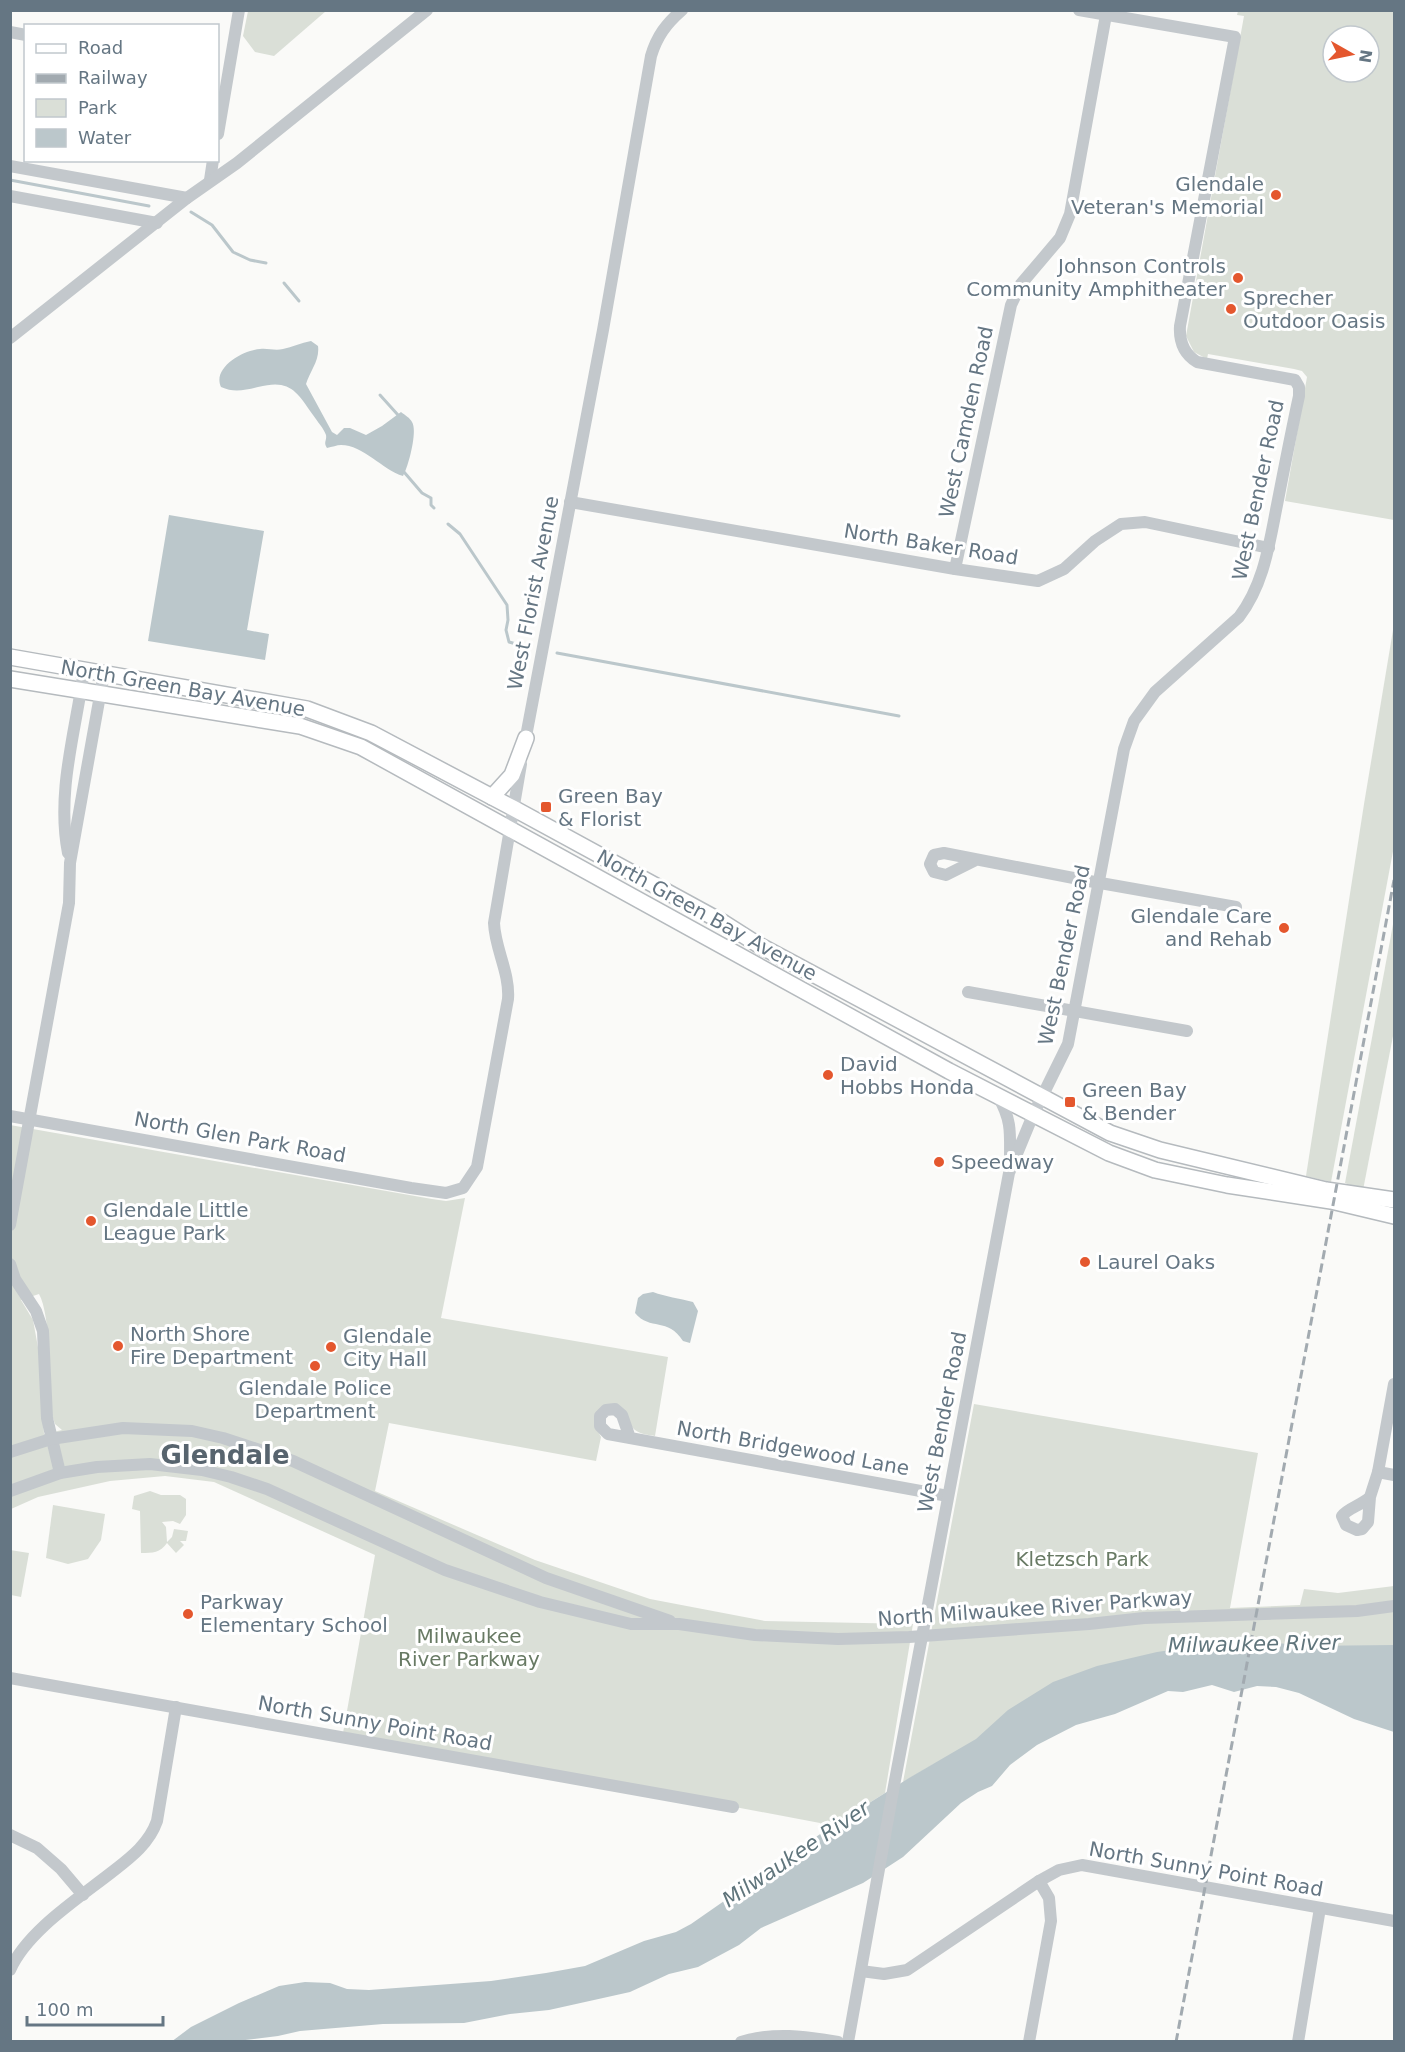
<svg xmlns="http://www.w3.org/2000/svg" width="1405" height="2052" font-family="'DejaVu Sans',sans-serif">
<rect width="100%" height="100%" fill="#fafaf8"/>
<g fill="#dadfd7" fill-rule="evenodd">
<path d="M248,11L323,10L326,11L274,56L255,52L243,36Z"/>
<path d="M1238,11H1394V520L1285,501L1307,377L1302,371L1294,369L1208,354L1207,359L1194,352L1186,336L1244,16L1237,15ZM1333,36H1369V72H1333Z"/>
<path d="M1394,624V846L1331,1182L1306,1176L1364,804Z"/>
<path d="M1394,919V1031L1363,1190L1345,1183Z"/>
<path d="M10,1125L432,1199L446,1201L465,1198L441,1318L668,1357L655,1436C649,1435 640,1434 635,1430C624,1421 635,1413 614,1405L596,1428L601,1437L596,1461L389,1423L375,1491L535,1560L650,1599L765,1621L913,1624L885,1793L826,1830L820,1823L343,1733L375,1555L214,1482L165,1476L110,1481L38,1497L11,1509ZM39,1294C51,1315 50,1388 52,1415L55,1424L62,1430L44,1434L39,1353L33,1320L21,1300Z"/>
<path d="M974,1404L1258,1453L1230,1608L1300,1605L1304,1589L1338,1593L1394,1586V1694L1210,1666L934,1764L903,1782Z"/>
<path d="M150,1491L161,1495H180L186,1499V1515L180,1524L173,1521L162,1522L166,1527L167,1542L172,1537L174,1529L188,1531L186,1541H180L184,1545L176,1553L167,1543C160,1553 153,1553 141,1553L140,1511L132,1509L134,1496Z"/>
<path d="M53,1505L105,1514L101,1540L88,1559L68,1564L46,1558Z"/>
<path d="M10,1550L29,1553L21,1597L11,1595Z"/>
</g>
<g fill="#bbc7cb">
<path d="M311,341L318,346C320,360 310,371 306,384L332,432L337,435L344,428H350L366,435L382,426L401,412C405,415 410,418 412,422C418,431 408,468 403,476C383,470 363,445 341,445C337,445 332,447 327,448C323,442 327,441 326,435C324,429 317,421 313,415C296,390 289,379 258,387C245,390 234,393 221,387C212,368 243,350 260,349C268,348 275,351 283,349C292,347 301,343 311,341Z"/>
<path d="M169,515L264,531L247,630L269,634L265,660L148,641Z"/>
<path d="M653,1292C666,1297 679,1298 693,1302L698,1311L690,1343L683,1341C668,1317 650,1331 635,1313L638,1298L643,1294Z"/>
<path d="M1263,1641L1303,1646L1394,1645V1732L1354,1719L1299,1693L1276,1687L1257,1686L1234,1692L1212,1685L1183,1692L1168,1691L1115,1714L1076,1725L1037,1745L1010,1765L992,1786L978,1792L961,1803L903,1857L863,1883L761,1928L739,1945L698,1967L669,1974L630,1992L549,2010L510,2014L464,2023L383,2024L300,2031L278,2036L237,2041L171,2042L191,2027L239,2003L279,1986L305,1982L330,1983L347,1989L369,1990L491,1981L546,1973L585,1966L644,1941L676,1932L691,1924L826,1830L909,1778L976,1739L1008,1710L1053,1682L1097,1666L1157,1652L1219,1643Z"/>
</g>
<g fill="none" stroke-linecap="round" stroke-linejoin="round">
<g stroke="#bbc7cb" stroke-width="3">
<path d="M10,180L149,206"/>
<path d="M191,212L212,225L233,252L250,260L266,263"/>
<path d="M284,283L299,301"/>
<path d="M380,395L398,415"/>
<path d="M404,472L422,493L431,498V505L434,508"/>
<path d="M448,524L460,534L507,605L508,620L506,630L509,642L527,647"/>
<path d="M557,653L899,716"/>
</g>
<defs>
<g id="major">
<path d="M10,657L307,709L371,733L513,808L724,923L757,944L1110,1133L1160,1150L1326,1190L1394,1200"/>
<path d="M10,679L300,726L361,747L949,1071L1109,1153L1155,1170L1227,1185L1331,1201L1394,1216"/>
<path d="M492,797L512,775L526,738"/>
</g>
</defs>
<use href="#major" stroke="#b5babe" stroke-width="18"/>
<g stroke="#c3c8cc" stroke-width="12">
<path d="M10,32L26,35"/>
<path d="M218,134L239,10"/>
<path d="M10,166L187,198"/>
<path d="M210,180L213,160"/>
<path d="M10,196L157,223"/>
<path d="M10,338L187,198L237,163L427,10"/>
<path d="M570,502L955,569L1038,581L1064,569L1095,541L1121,524L1145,522L1269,548"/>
<path d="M955,569L1011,305L1021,284L1060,238L1070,214L1106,15"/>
<path d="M524,747L603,330L651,56C657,36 666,24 682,10"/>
<path d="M68,853C56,792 76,730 84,670"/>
<path d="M976,860L946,875L934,872L930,864L934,855L944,853L1089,881L1236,907"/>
<path d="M968,992L1187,1031"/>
<path d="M999,1098C1012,1121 1010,1134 1010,1159"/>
<path d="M10,1116L411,1188L446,1193L463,1188L477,1167L508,999C510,973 495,949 494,923L521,764"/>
<path d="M10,1225L69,903L70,863L104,673"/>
<path d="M10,1264L15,1279L36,1311L43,1331L47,1418L60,1473"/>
<path d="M630,1438L622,1415L615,1409L606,1410L600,1416V1426L608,1434L948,1496"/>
<path d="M10,1452L51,1439L123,1428L192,1431L223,1438L293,1461L546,1578L670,1621"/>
<path d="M1378,1472L1394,1475"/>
<path d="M10,1491L60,1473L97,1467L150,1464L202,1470L231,1477L267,1489L445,1570L540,1602L631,1624H679L755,1635L838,1639L909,1637L1089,1624L1144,1618L1357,1611L1394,1606"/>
<path d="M1370,1497C1362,1505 1348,1508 1342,1516L1346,1525L1357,1530L1362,1529L1368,1522L1370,1497L1378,1472L1394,1384"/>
<path d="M10,1678L733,1807"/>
<path d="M10,1835L37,1848L61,1869L83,1895"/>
<path d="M10,1970C27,1931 79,1898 112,1872C130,1858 149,1844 157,1821L176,1707"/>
<path d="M861,1971L884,1974L907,1970L1039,1881L1059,1870L1082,1865L1394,1921"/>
<path d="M741,2042C774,2032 804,2036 838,2042"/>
<path d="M848,2042L893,1791L1009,1173L1033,1115L1068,1044L1124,749L1134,721L1155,692L1239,617C1264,584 1269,545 1277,505C1284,469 1291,433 1299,396V387L1295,380L1197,362C1184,354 1179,342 1180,326L1235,37L1079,10"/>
<path d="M1029,2042L1051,1921L1049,1898L1039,1881"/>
<path d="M1298,2042L1320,1908"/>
</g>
<use href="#major" stroke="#fff" stroke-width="15"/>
<path stroke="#a2aab0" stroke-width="3" stroke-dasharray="9 4.5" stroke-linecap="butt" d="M1176,2042L1394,880"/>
</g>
<g fill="#e4572e" stroke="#fff" stroke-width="2">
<circle cx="1276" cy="195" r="6"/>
<circle cx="1238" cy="278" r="6"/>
<circle cx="1231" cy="309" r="6"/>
<rect x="540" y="801" width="12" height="12" rx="3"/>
<circle cx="1284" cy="928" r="6"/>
<circle cx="828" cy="1075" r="6"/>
<rect x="1064" y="1096" width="12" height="12" rx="3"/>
<circle cx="939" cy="1162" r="6"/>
<circle cx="91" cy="1221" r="6"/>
<circle cx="1085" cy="1262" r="6"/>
<circle cx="118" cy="1346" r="6"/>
<circle cx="331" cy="1347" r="6"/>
<circle cx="315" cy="1366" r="6"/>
<circle cx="188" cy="1614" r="6"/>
</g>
<g text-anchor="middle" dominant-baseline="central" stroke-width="6" stroke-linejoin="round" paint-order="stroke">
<g font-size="20" fill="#657683" stroke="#fff" text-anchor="start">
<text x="1264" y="184" text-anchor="end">Glendale<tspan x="1264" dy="23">Veteran's Memorial</tspan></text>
<text x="1226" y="266" text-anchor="end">Johnson Controls<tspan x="1226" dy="23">Community Amphitheater</tspan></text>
<text x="1243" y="298">Sprecher<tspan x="1243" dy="23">Outdoor Oasis</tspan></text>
<text x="558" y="796">Green Bay<tspan x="558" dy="23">&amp; Florist</tspan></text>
<text x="1272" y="916" text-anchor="end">Glendale Care<tspan x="1272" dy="23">and Rehab</tspan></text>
<text x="840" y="1064">David<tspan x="840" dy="23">Hobbs Honda</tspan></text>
<text x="1082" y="1090">Green Bay<tspan x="1082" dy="23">&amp; Bender</tspan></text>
<text x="951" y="1162">Speedway</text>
<text x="103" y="1210">Glendale Little<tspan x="103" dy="23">League Park</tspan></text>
<text x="1097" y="1262">Laurel Oaks</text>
<text x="130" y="1334">North Shore<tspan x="130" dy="23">Fire Department</tspan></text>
<text x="343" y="1336">Glendale<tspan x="343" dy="23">City Hall</tspan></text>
<text x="315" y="1388" text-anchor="middle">Glendale Police<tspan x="315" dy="23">Department</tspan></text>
<text x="200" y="1602">Parkway<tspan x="200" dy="23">Elementary School</tspan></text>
</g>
<g font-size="20" fill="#657683" stroke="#fff">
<text transform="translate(966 422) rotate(-78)">West Camden Road</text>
<text transform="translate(1258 490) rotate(-78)">West Bender Road</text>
<text transform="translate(931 544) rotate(9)">North Baker Road</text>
<text transform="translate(533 593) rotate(-79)">West Florist Avenue</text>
<text transform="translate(183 688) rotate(10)">North Green Bay Avenue</text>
<text transform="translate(707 915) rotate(29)">North Green Bay Avenue</text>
<text transform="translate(1064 955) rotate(-78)">West Bender Road</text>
<text transform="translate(240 1137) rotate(10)">North Glen Park Road</text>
<text transform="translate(942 1422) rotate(-79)">West Bender Road</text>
<text transform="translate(793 1448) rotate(10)">North Bridgewood Lane</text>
<text transform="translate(1035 1608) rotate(-4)">North Milwaukee River Parkway</text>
<text transform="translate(375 1723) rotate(10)">North Sunny Point Road</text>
<text transform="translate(1206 1869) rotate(10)">North Sunny Point Road</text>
</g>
<g font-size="20" fill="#687a64" stroke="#fff">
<text x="1082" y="1559">Kletzsch Park</text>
<text x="469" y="1636">Milwaukee<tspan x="469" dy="23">River Parkway</tspan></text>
</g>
<g font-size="21" font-style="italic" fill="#60757c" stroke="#fff">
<text transform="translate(1254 1644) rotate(-1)">Milwaukee River</text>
<text transform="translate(796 1854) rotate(-34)">Milwaukee River</text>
</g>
<g font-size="26" font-weight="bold" fill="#57646e" stroke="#fff">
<text x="225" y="1455">Glendale</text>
</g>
</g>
<rect width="1405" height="2052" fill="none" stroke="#657683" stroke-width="24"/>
<rect x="24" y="24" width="195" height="138" fill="#ffffff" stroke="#c1c8cd" stroke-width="1.5"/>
<rect x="36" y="44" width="30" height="9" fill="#ffffff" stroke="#c1c8cd" stroke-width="1.5"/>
<text x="78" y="54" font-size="18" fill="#657683">Road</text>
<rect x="36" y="74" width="30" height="9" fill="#a2aab0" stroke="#c1c8cd" stroke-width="1.5"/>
<text x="78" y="84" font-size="18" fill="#657683">Railway</text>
<rect x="36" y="99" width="30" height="18" fill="#dadfd7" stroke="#c1c8cd" stroke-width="1.5"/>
<text x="78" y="114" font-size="18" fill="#657683">Park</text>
<rect x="36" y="129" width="30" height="18" fill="#bbc7cb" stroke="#c1c8cd" stroke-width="1.5"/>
<text x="78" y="144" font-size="18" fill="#657683">Water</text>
<g transform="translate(1351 54) rotate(99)"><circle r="28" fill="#ffffff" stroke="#c1c8cd" stroke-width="1.5"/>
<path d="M0-4.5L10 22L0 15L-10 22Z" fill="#e4572e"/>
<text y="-9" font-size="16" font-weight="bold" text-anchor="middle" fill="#657683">N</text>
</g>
<path d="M27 2016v9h136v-9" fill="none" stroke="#657683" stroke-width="3"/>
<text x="36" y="2016" font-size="18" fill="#657683" stroke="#ffffff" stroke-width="4.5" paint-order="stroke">100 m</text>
</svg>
